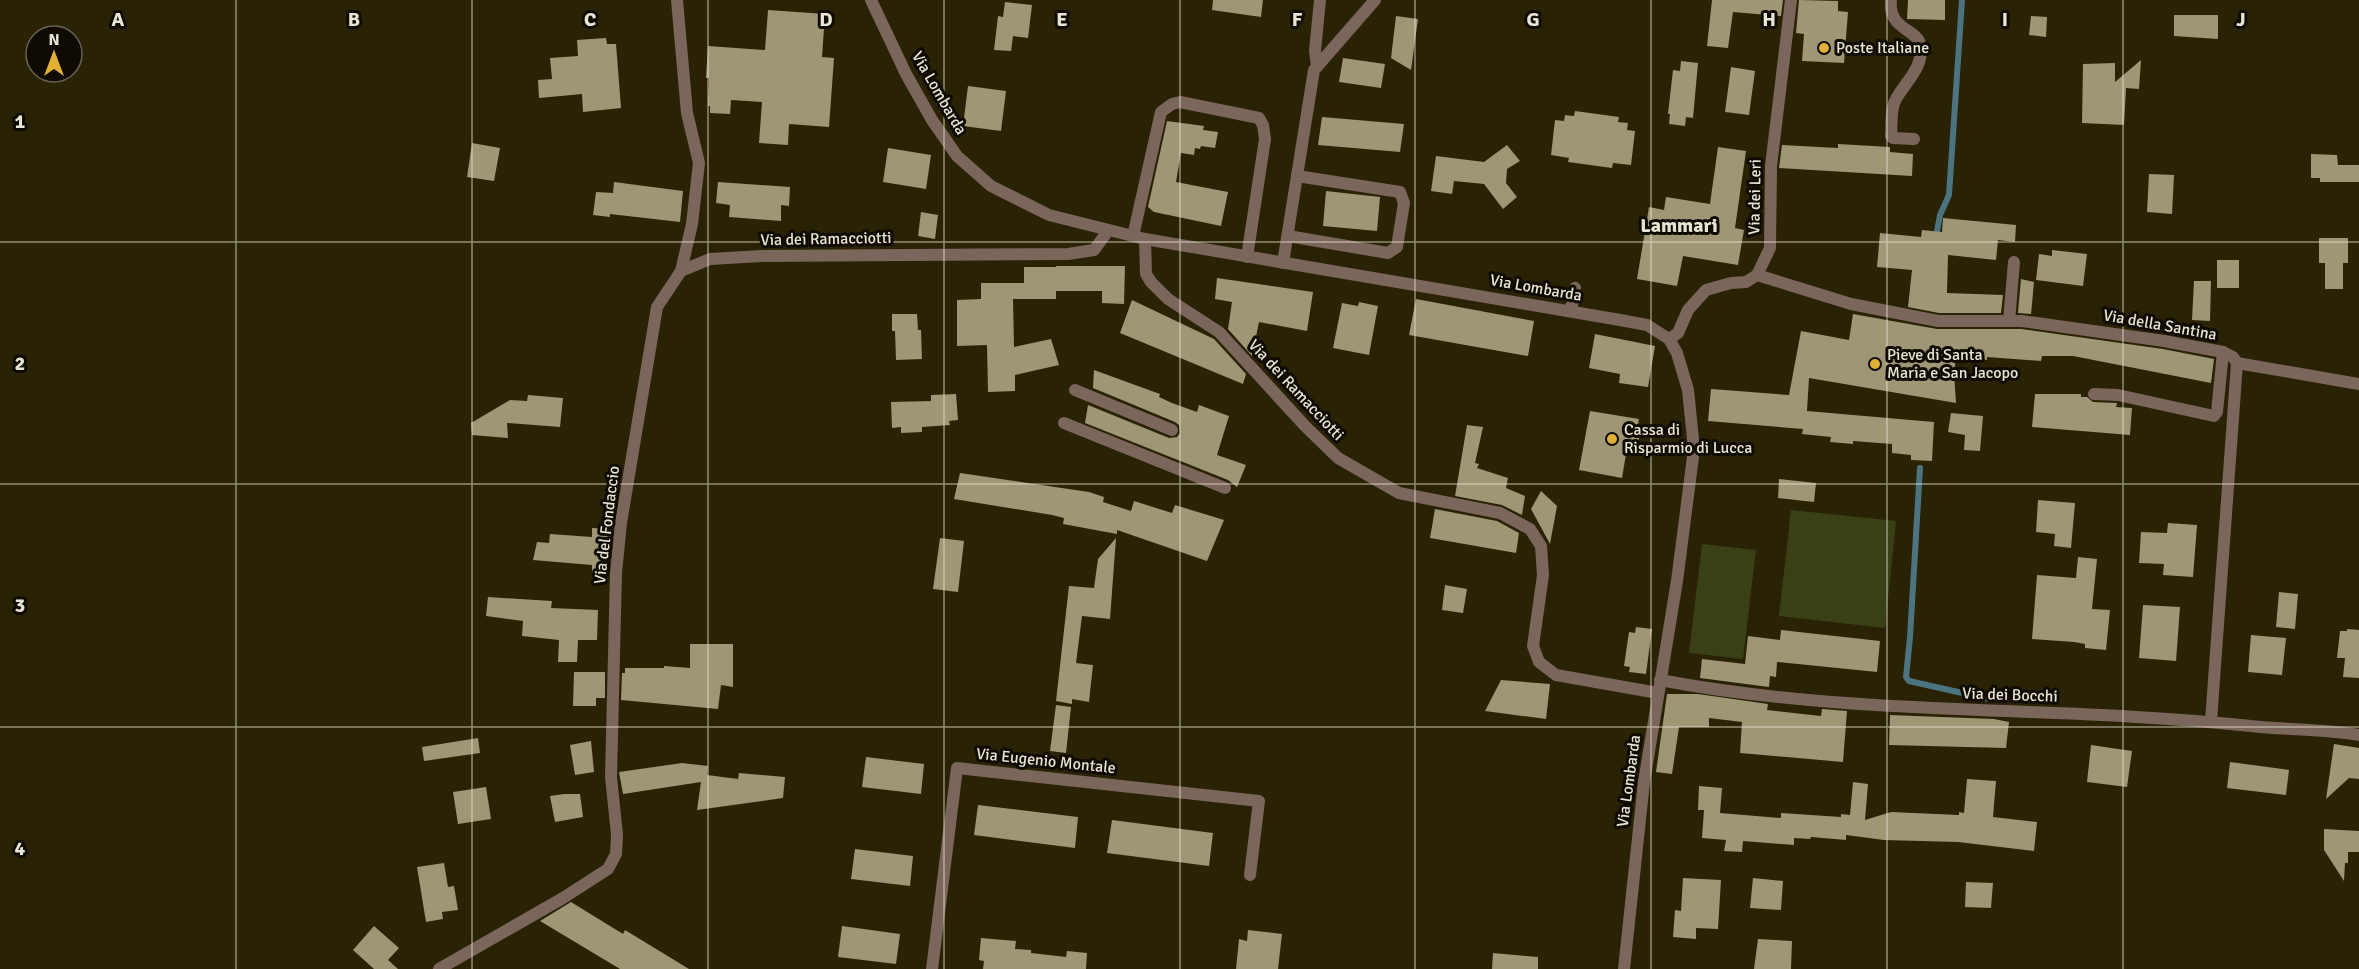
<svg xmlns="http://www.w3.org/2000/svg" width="2359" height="969" font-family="Signika,sans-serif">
<rect width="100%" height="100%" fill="#292204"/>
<g fill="#3a4015">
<path d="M1791,510L1896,521L1885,628L1779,616Z"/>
<path d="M1702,544L1756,550L1743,659L1689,653Z"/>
</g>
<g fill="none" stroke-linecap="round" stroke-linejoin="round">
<g stroke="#4c7480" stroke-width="6">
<path d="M1936,237L1940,215L1949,195L1962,0"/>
<path d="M1920,468L1910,637L1906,677L1909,681L1989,699"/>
</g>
</g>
<g fill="#9e9675">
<path d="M1213,0H1263L1261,17L1212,10Z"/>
<path d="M1712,0H1783L1781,16L1733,12L1728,48L1707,46Z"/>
<path d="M1799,0L1838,1V11L1848,12L1844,63L1802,61L1804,34L1796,33Z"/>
<path d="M1908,0H1945V20L1907,19Z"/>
<path d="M1005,2L1032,5L1028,38L1013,36L1011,51L994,50L998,16L1003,17Z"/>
<path d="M768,10L825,14L822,57L834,58L829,127L789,124L788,145L759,143L762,102L731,100L730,114L710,113V106H708L709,78H706L708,46L765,50Z"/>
<path d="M2174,15H2218V39L2174,36Z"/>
<path d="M1396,16L1418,19L1411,70L1391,58Z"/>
<path d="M2031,16L2047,17L2046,37L2029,35Z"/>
<path d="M606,38L607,44H616L621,108L583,112L582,94L539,98L538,80L552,79L550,58L578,56L577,40Z"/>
<path d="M1343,58L1385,64L1381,88L1339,82Z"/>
<path d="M2141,60L2139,89L2126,88L2124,125L2082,123L2083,64L2115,63V82Z"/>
<path d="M1681,61L1698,63L1693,118L1686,117L1685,126L1669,124L1670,114H1668L1673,70L1680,71Z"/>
<path d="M1731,67L1755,71L1749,115L1725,112Z"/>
<path d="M968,86L1006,91L1001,131L963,126Z"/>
<path d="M1575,111L1619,117L1618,122L1628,123L1627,130L1635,131L1631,165L1613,163L1612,168L1568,162L1569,158L1551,155L1555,120L1564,121L1565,115L1574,116Z"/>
<path d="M1322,117L1404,124L1400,152L1318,145Z"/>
<path d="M1167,121L1204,126L1203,130L1218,132L1215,148L1201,146L1200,149L1195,148L1194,155L1181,153L1176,182L1228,192L1221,226L1154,212L1148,207Z"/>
<path d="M472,143L500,148L494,181L467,177Z"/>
<path d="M1838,144L1890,147V152L1913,154L1912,176L1779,168L1782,145L1838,148Z"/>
<path d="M1507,145L1520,161L1507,169L1506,183L1517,197L1503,209L1484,184L1454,181L1452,194L1431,191L1436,156L1484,162Z"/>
<path d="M1718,147L1746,151L1735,228L1744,230L1738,265L1683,256L1677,286L1637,279L1649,207L1664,210L1666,197L1710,204Z"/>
<path d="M888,148L931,155L926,189L883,182Z"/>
<path d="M2311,154L2337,155L2338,165H2359V182H2320V178H2311Z"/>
<path d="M2149,174L2174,175L2172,214L2147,212Z"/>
<path d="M614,182L683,191L680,222L610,214V217L593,215L596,192L613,193Z"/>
<path d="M718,182L790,187L789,206L781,205V221L729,217L730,205L716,203Z"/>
<path d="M1326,191L1380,197L1377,231L1323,226Z"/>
<path d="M921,212L938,215L935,239L918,236Z"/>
<path d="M1943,218L2016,225L2015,242L1998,240L1996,260L1948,255L1947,293L2003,295L2001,313H1939L1908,307L1912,270L1877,267L1880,233L1921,237L1922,230L1942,232Z"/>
<path d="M2319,238H2348V263H2343V289H2325V263H2319Z"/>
<path d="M2052,250L2087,254L2083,286L2036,280L2039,254L2052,256Z"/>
<rect x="2217" y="260" width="22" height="28"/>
<path d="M1056,266H1125L1124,304L1102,303V291H1056V299H1013L1014,347L1051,339L1059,365L1015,375V391L988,392L987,345L957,346V300L981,299V283H1024V267H1056Z"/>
<path d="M1217,278L1313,292L1307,331L1259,322L1252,356L1228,329L1232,302L1215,299Z"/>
<path d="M2021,279L2034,282L2031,314L2018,313Z"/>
<path d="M2194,281H2211L2210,321L2192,320Z"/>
<path d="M1416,299L1534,321L1528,356L1409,335Z"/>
<path d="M1132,300L1214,339L1246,374L1243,384L1120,333Z"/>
<path d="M1359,302L1378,306L1369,355L1333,348L1342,303L1358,306Z"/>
<path d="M892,314H917L918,330H921L922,359L896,360L895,331H892Z"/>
<path d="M1853,314L1937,329H2021L2163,349L2214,359L2211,383L2073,356H2042L2041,361L1987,357V360L1956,357L1954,373L1956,403L1809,378L1807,411L1934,422L1932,461L1911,460V455L1892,453V444L1853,441V444L1830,442L1831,437L1802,434L1803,429L1708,421L1711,389L1789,395L1801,331L1849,340Z"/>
<path d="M1595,334L1655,346L1648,387L1619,383L1620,374L1589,368Z"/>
<path d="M1094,370L1160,394L1159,397L1172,403L1197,412L1199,405L1229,416L1217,455L1246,465L1237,487L1228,480L1085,423L1088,405L1169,438L1177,437L1180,433L1179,425L1175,422L1093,388Z"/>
<path d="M956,394L958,420L949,421L950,425L922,427V432L901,433V427L892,428L891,402L931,401V395Z"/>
<path d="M2035,394H2081V397H2087L2093,402L2117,403L2116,407L2132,408L2130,435L2032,427Z"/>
<path d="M528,395L563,398L560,427L507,423L508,438L472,435L471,423L510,400L527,401Z"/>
<path d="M1590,411L1639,419L1637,430L1640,431L1637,450L1627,448L1622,478L1579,470Z"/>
<path d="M1951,413L1983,416L1980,451L1964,450L1965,435L1948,432Z"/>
<path d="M1467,425L1483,427L1475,463L1479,464L1477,468L1508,478L1506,488L1525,496L1522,515L1502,505L1455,496Z"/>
<path d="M960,473L1089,492L1104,497L1103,502L1131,511L1134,501L1172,513L1175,505L1224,520L1207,561L1117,530V534L1063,524L1064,518L1052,515L954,499Z"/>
<path d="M1779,479L1816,483L1814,502L1778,498Z"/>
<path d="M1541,491L1557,506L1550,544L1531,509Z"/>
<path d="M2038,500L2075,503L2071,548L2054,546L2055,534L2036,532Z"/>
<path d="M1435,509L1497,521L1519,533L1516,553L1430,538Z"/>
<path d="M2168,523L2197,525L2193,577L2163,575L2164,564L2139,563L2141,532L2167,533Z"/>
<path d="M592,528L611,529L609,547H606L602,579L592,578V565L533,560L537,542L549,543L550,534L592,537Z"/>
<path d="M940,538L964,541L958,592L933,589Z"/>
<path d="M1116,538L1110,619L1082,616L1076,663L1093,665L1089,702L1072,699V704L1056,701L1069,586L1094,588L1098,559Z"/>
<path d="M2078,557L2097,559L2092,609L2110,610L2106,650L2085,648V644L2074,642L2032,639L2037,575L2076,578Z"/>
<path d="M1445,585L1467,589L1463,613L1442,610Z"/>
<path d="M2279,592L2298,594L2295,629L2276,627Z"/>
<path d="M488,597L552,601L551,608L598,610L597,640H578L577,662H558L559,640L522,636L523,621L486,616Z"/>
<path d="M2143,605L2180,607L2176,661L2139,658Z"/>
<path d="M1636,627L1652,629L1646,674L1629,672L1630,667L1624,666L1629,632L1635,633Z"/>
<path d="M2347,629L2359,630V678L2343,677L2345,658H2337L2340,631H2347Z"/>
<path d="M1781,630L1880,641L1877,672L1777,662L1776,677L1770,676L1769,687L1700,678L1702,659L1745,664L1748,636L1780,640Z"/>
<path d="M2251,635L2286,638L2282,675L2248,672Z"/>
<path d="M690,644H733V687L721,685L718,709L621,700L622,673H625V668H664V666L690,668Z"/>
<path d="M574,672H605V698H596V706H573Z"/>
<path d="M1501,680L1550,684L1546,719L1485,711Z"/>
<path d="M1667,694H1698L1768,704L1767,710L1821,716L1822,709L1847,711L1843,762L1740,753L1742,722L1709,718V727H1679L1672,774L1656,772Z"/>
<path d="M1056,705L1071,707L1066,753L1050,751Z"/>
<path d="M1890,715L1994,719L2009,722L2006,748L1889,745Z"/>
<path d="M478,738L480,753L424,761L422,747Z"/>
<path d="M591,741L594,772L575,775L570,745Z"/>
<path d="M2334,744L2359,748V779L2349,778L2326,799Z"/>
<path d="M2091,745L2132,751L2127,787L2087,782Z"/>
<path d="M866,757L924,764L921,794L862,787Z"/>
<path d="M2230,762L2289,770L2286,795L2227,788Z"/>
<path d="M682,763L708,766L707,775L738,779L739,773L785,777L783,798L697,810L701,782L623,794L619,772Z"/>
<path d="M1967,779L1996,781L1993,817L2037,822L2034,851L1958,842L1884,840L1846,835V840L1811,837L1810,839L1794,838V845L1743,841L1742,852L1724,851L1726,840L1702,838L1704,810H1698L1699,786L1722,788L1720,813L1781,818V813L1841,817V814L1850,815L1853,782L1868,784L1865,820L1891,812L1959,815V812L1964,813Z"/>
<path d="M486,787L491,819L458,824L453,792Z"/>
<path d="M564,794H580L583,817L555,822L550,796Z"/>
<path d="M978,805L1078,817L1075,848L974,835Z"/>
<path d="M1112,820L1213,833L1209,866L1107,853Z"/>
<path d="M2324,829L2359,831V852H2348V863H2345L2344,881L2324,850Z"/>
<path d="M855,849L913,856L910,886L851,879Z"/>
<path d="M444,863L448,887L454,886L458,910L442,912L443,919L426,922L417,867Z"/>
<path d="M1683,878L1721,880L1718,929L1696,928V939L1673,937L1675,910L1681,911Z"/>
<path d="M1753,878L1783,881L1781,910L1750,908Z"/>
<path d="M1966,882L1993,883L1991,908L1965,907Z"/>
<path d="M571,902L623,934L625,930L689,969H620L540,921Z"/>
<path d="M374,926L399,948L388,960L398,969H374L353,950Z"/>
<path d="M842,926L900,934L896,964L838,957Z"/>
<path d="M1248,930L1282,934L1278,969H1236L1239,939L1247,941Z"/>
<path d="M981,938L1016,941L1015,949L1031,950V953L1066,957L1067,951L1087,953L1086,969H983L984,961L979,960Z"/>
<path d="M1758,939L1792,941L1791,969H1754Z"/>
<path d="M1493,953L1538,957V969H1492Z"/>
</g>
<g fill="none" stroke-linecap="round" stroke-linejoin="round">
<g stroke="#7b665c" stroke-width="12">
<path d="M1891,0C1888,30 1916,28 1920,44C1925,67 1905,82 1896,99C1890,109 1892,124 1891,136L1893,138L1914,139"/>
<path d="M1317,66L1315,51L1320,0"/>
<path d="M1133,236L1161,112L1172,104L1180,102L1259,118L1263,125L1265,139L1247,257"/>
<path d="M1288,236L1388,253L1397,247L1404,203L1400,192L1297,176"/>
<path d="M1283,263L1314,70L1375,0"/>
<path d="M1571,310L1575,288"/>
<path d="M2009,321L2014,262"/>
<path d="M1075,390L1172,430"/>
<path d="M2094,394L2118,395L2214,416L2217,412L2223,352"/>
<path d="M1064,423L1225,488"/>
</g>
<g stroke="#7b665c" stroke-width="12">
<path d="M1145,239L1146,274L1151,282L1168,299L1219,332L1305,426L1338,458L1399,493L1500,513L1530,529L1541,546L1543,575L1533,646L1539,662L1556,675L1658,693"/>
<path d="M681,271L710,259L762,256L1068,254L1094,250L1108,231"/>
<path d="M1757,275L1851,304L1938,321H2022L2164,341L2223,352L2233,357L2237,363L2211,721"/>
<path d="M1669,339L1678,333L1688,310L1706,290L1731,283L1746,282L1757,275L1770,248L1771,166L1791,0"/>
<path d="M2237,363L2359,384"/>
<path d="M1660,680C1854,717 2054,705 2251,726C2286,730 2324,729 2359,735"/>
<path d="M439,969L563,898L608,869L616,854L617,835L611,777L616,573L621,523L657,307L681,271L692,224L699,163L687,113L677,0"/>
<path d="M932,969L957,768L1259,801L1250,875"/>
</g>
<path stroke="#7b665c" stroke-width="12" d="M871,0L906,74L932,120L957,156L991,186L1049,215L1145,239L1620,320L1647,325L1669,339L1677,353L1688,390L1694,449L1677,581L1644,782L1624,969"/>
</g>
<path fill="none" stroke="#e9e5d4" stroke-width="1.5" stroke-opacity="0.55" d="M236,0V969M472,0V969M708,0V969M944,0V969M1180,0V969M1415,0V969M1651,0V969M1887,0V969M2123,0V969M0,242H2359M0,484H2359M0,727H2359"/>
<g fill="#dfb034" stroke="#0f0b02" stroke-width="2">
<circle cx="1824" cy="48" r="6"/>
<circle cx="1875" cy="364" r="6"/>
<circle cx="1612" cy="439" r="6"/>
</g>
<g text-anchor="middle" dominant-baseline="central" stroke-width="6" stroke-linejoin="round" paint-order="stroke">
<g font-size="16" fill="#e9e5d4" stroke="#0f0b02" text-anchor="start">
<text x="1836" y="48">Poste Italiane</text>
<text x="1887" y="355">Pieve di Santa<tspan x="1887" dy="18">Maria e San Jacopo</tspan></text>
<text x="1624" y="430">Cassa di<tspan x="1624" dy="18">Risparmio di Lucca</tspan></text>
</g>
<g font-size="16" fill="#e9e5d4" stroke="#0f0b02">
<text transform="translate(939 93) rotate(60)">Via Lombarda</text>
<text transform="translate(1755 197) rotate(-89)">Via dei Leri</text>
<text transform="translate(826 239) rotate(-1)">Via dei Ramacciotti</text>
<text transform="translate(1536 288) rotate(10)">Via Lombarda</text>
<text transform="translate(2160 325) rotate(10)">Via della Santina</text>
<text transform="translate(1296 390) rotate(47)">Via dei Ramacciotti</text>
<text transform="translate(607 525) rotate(-83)">Via del Fondaccio</text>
<text transform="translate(2010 695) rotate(2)">Via dei Bocchi</text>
<text transform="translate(1046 761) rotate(6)">Via Eugenio Montale</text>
<text transform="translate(1629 781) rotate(-82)">Via Lombarda</text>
</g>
<g font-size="20" font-weight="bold" fill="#e9e5d4" stroke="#0f0b02">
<text x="1679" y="225">Lammari</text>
</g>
</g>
<g font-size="20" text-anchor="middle" font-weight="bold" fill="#e9e5d4" stroke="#0f0b02" stroke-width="6" stroke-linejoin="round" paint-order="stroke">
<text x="118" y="26">A</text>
<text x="354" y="26">B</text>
<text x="590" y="26">C</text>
<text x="826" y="26">D</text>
<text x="1062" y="26">E</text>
<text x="1297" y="26">F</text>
<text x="1533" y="26">G</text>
<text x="1769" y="26">H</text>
<text x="2005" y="26">I</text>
<text x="2241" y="26">J</text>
<text x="20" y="128">1</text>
<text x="20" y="370">2</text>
<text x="20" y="612">3</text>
<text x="20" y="855">4</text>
</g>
<g transform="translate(54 54)"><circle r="28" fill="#0f0b02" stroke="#666256" stroke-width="1.5"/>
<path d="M0-4.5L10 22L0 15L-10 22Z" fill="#dfb034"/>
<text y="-9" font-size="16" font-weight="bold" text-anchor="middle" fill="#e9e5d4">N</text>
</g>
</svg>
